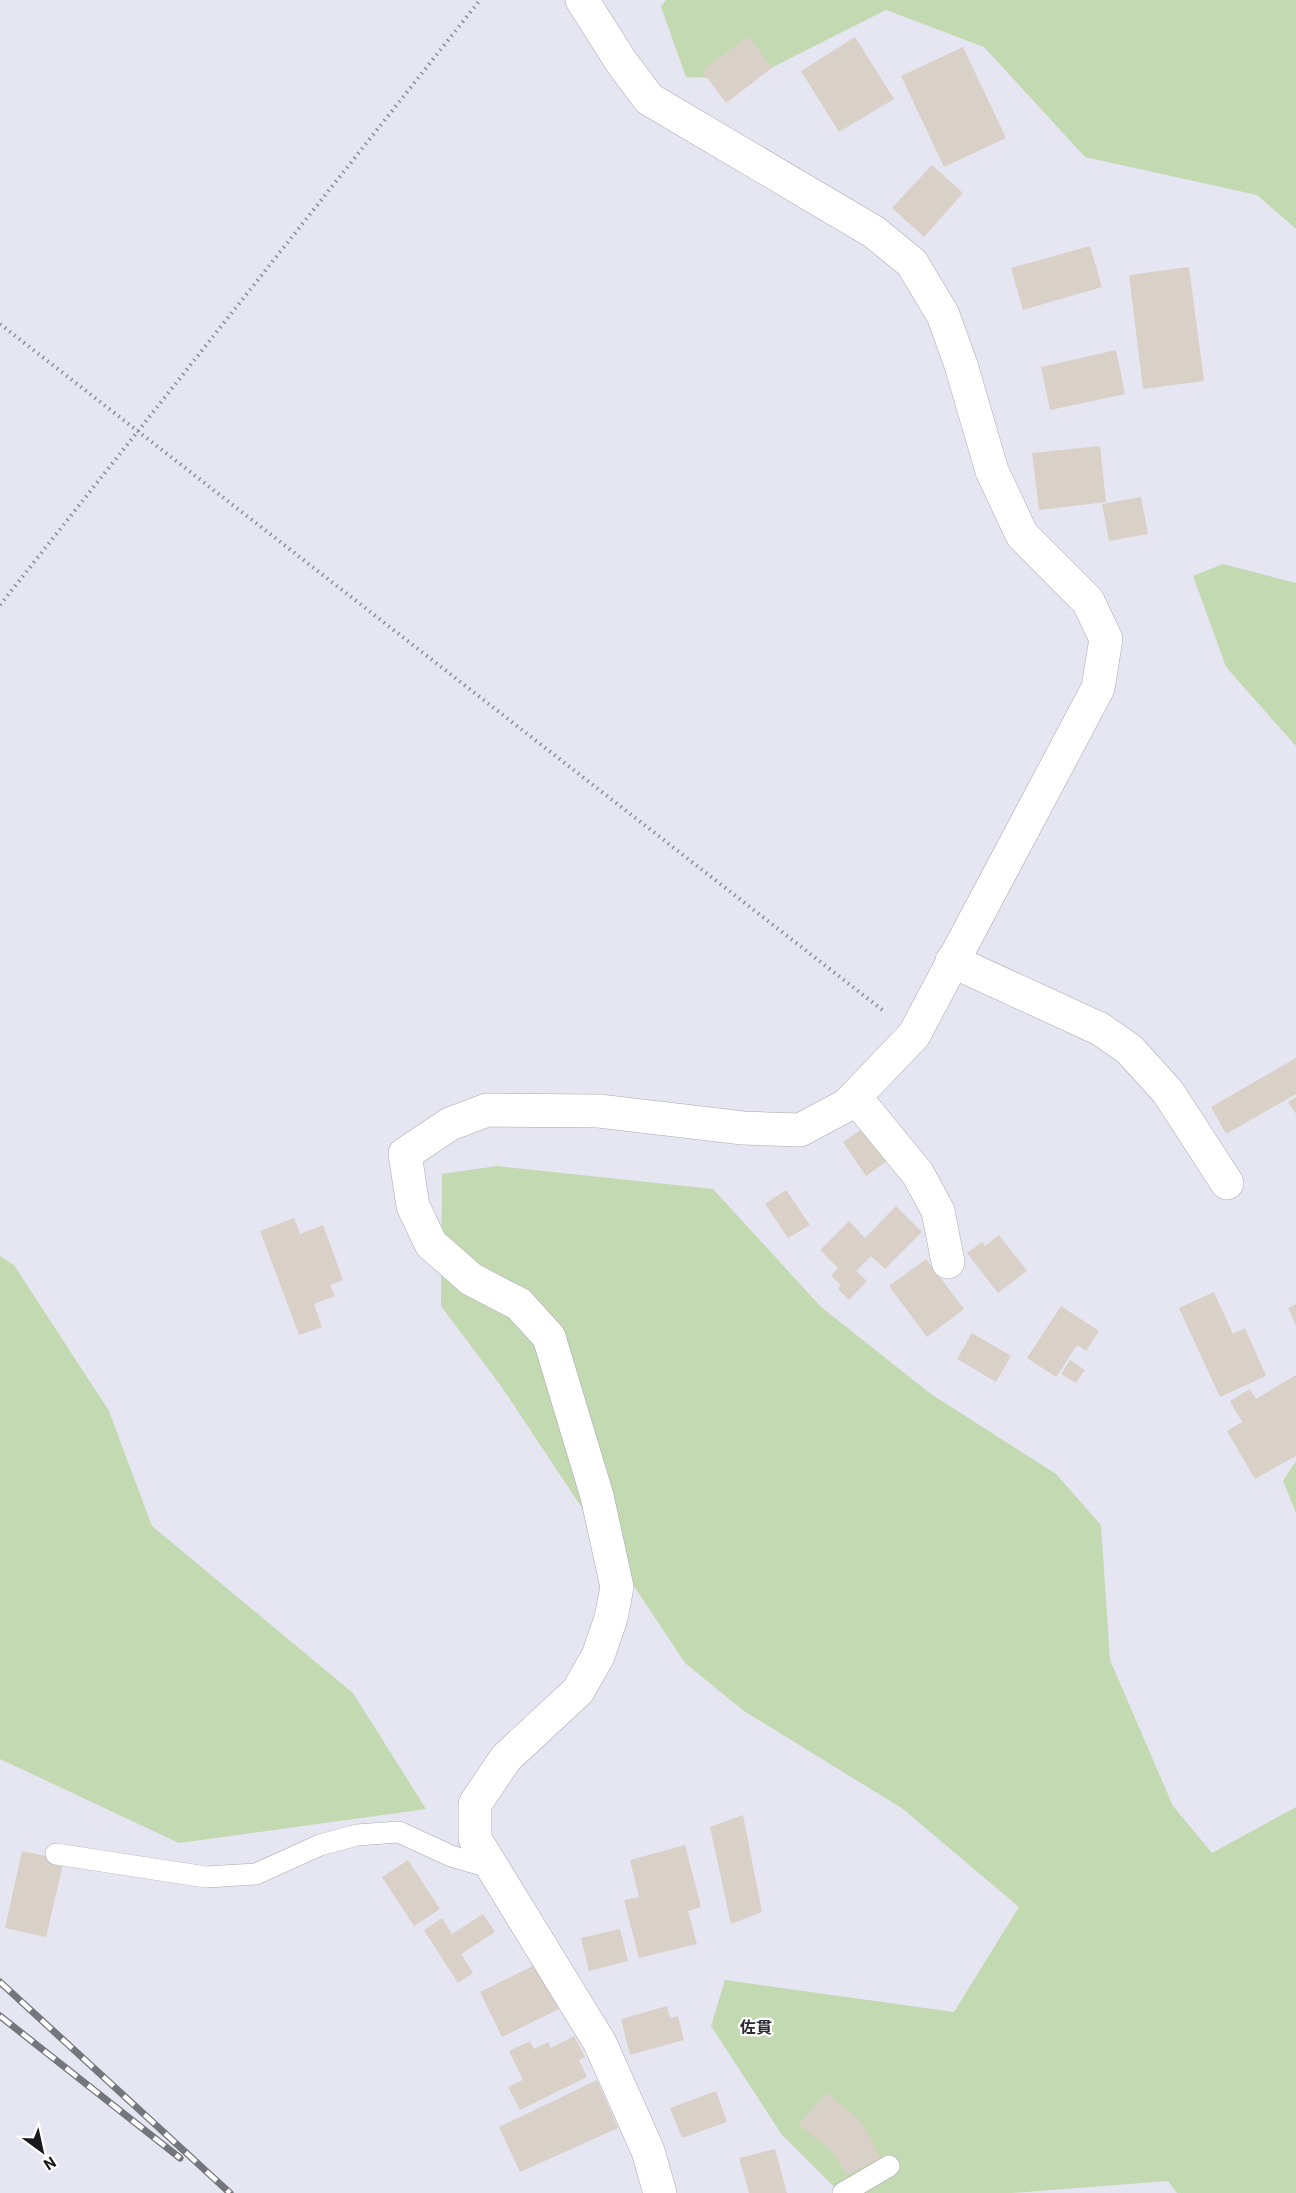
<svg xmlns="http://www.w3.org/2000/svg" width="1296" height="2193" font-family="Barlow,'Noto Sans JP',sans-serif">
<rect width="100%" height="100%" fill="#e5e6f1"/>
<g fill="#c3d9b1">
<path d="M666,0H1296V229L1257,195L1085,157L984,47L886,10L749,79L686,77L661,7Z"/>
<path d="M1223,564L1296,583V746L1226,667L1193,576Z"/>
<path d="M497,1166L713,1189L821,1307L931,1394L1056,1474L1101,1525L1110,1660L1173,1806L1212,1853L1296,1807V2193H1177L1168,2181L1012,2193H840L782,2135L711,2026L725,1980L954,2012L1019,1907L903,1809L744,1711L685,1663L501,1386L441,1306L442,1174Z"/>
<path d="M0,1256L14,1265L109,1411L152,1526L353,1693L426,1809L179,1843L0,1759Z"/>
<path d="M1296,1461V1513L1283,1481Z"/>
</g>
<g fill="#d9d1c8">
<path d="M748,36L772,68L726,103L702,71Z"/>
<path d="M855,37L894,99L839,132L801,71Z"/>
<path d="M963,47L1006,138L944,167L901,76Z"/>
<path d="M932,165L963,193L924,237L892,208Z"/>
<path d="M1090,246L1102,287L1023,310L1011,268Z"/>
<path d="M1189,267L1204,381L1143,389L1129,275Z"/>
<path d="M1116,350L1125,394L1050,410L1041,367Z"/>
<path d="M1100,446L1106,502L1039,510L1032,453Z"/>
<path d="M1141,497L1148,534L1109,541L1102,504Z"/>
<path d="M1296,1058V1094L1226,1134L1211,1107Z"/>
<path d="M1296,1097V1114L1288,1102Z"/>
<path d="M865,1127L888,1160L866,1176L843,1142Z"/>
<path d="M786,1190L810,1225L788,1238L765,1204Z"/>
<path d="M896,1206L922,1232L885,1269L871,1256L856,1271L867,1281L849,1300L838,1289L841,1285L831,1276L838,1268L820,1250L849,1221L865,1238Z"/>
<path d="M294,1218L300,1234L323,1225L343,1280L330,1285L335,1296L314,1304L322,1327L299,1335L260,1231Z"/>
<path d="M999,1235L1027,1271L998,1293L967,1253L982,1242L985,1246Z"/>
<path d="M926,1259L964,1309L927,1337L889,1286Z"/>
<path d="M1214,1292L1233,1334L1245,1328L1266,1376L1220,1397L1179,1308Z"/>
<path d="M1296,1304V1326L1288,1308Z"/>
<path d="M1061,1306L1099,1331L1086,1351L1077,1345L1056,1377L1027,1358Z"/>
<path d="M972,1333L1011,1356L996,1382L957,1359Z"/>
<path d="M1070,1360L1085,1370L1076,1383L1061,1374Z"/>
<path d="M1296,1375V1456L1255,1479L1227,1431L1242,1422L1230,1401L1250,1389L1256,1399Z"/>
<path d="M743,1815L762,1912L731,1924L710,1827Z"/>
<path d="M685,1845L701,1907L688,1911L697,1944L639,1958L624,1900L639,1897L630,1860Z"/>
<path d="M22,1851L64,1860L46,1937L5,1928Z"/>
<path d="M408,1860L440,1909L414,1926L382,1877Z"/>
<path d="M483,1914L495,1932L461,1954L473,1973L458,1983L424,1930L442,1918L452,1934Z"/>
<path d="M620,1929L628,1961L589,1971L581,1938Z"/>
<path d="M537,1964L559,2009L502,2037L480,1992Z"/>
<path d="M667,2006L670,2018L678,2016L684,2040L630,2055L621,2019Z"/>
<path d="M574,2036L585,2057L579,2060L587,2077L520,2110L508,2087L523,2080L509,2051L530,2041L534,2049L548,2042L551,2048Z"/>
<path d="M597,2080L618,2128L520,2172L499,2127Z"/>
<path d="M716,2091L727,2122L682,2138L670,2108Z"/>
<path d="M827,2093L863,2123L880,2158L847,2175L833,2152L798,2124Z"/>
<path d="M775,2149L787,2193H749L739,2158Z"/>
</g>
<g fill="none" stroke-linecap="round" stroke-linejoin="round">
<defs>
<g id="service">
<path d="M56,1854L206,1877L256,1874L320,1845L357,1835L399,1832L451,1856L492,1868"/>
<path d="M843,2193L889,2166"/>
</g>
<g id="minor">
<path d="M582,0L622,63L649,99L874,232L912,263L943,315L961,365L992,471L1022,535L1088,601L1106,639L1098,688L914,1035L847,1105L800,1130L743,1128L599,1111L487,1110L450,1124L405,1154L413,1206L431,1244L471,1279L519,1304L549,1337L597,1496L617,1587L611,1618L598,1656L578,1691L506,1758L475,1804V1839L600,2043L648,2151L660,2193"/>
<path d="M952,961L1100,1029L1129,1049L1168,1092L1227,1183"/>
<path d="M855,1097L918,1174L938,1211L948,1262"/>
</g>
</defs>
<use href="#service" stroke="#a8a9b3" stroke-width="22"/>
<use href="#minor" stroke="#a8a9b3" stroke-width="34"/>
<g stroke="#8e8f97" stroke-width="4" stroke-dasharray="1.5 4.5" stroke-linecap="butt">
<path d="M0,324L885,1012"/>
<path d="M0,605L480,0"/>
</g>
<use href="#service" stroke="#fff" stroke-width="21"/>
<use href="#minor" stroke="#fff" stroke-width="33"/>
<defs>
<g id="rail">
<path d="M0,1982L230,2193"/>
<path d="M0,2016L180,2158"/>
</g>
</defs>
<use href="#rail" stroke="#75767d" stroke-width="7"/>
<use href="#rail" stroke="#fff" stroke-width="4.5" stroke-dasharray="14" stroke-linecap="butt"/>
</g>
<g text-anchor="middle" dominant-baseline="central" stroke-width="4.5" stroke-linejoin="round" paint-order="stroke">
<g font-size="16" font-weight="bold" fill="#2b2b33" stroke="#fff">
<text x="756" y="2026">佐貫</text>
</g>
</g>
<g transform="translate(42 2151) rotate(147)" stroke="#ffffff" stroke-width="4.5" paint-order="stroke">
<path d="M0-4.5L10 22L0 15L-10 22Z" fill="#19191d"/>
<text y="-9" font-size="16" font-weight="bold" text-anchor="middle" fill="#19191d">N</text>
</g>
</svg>
